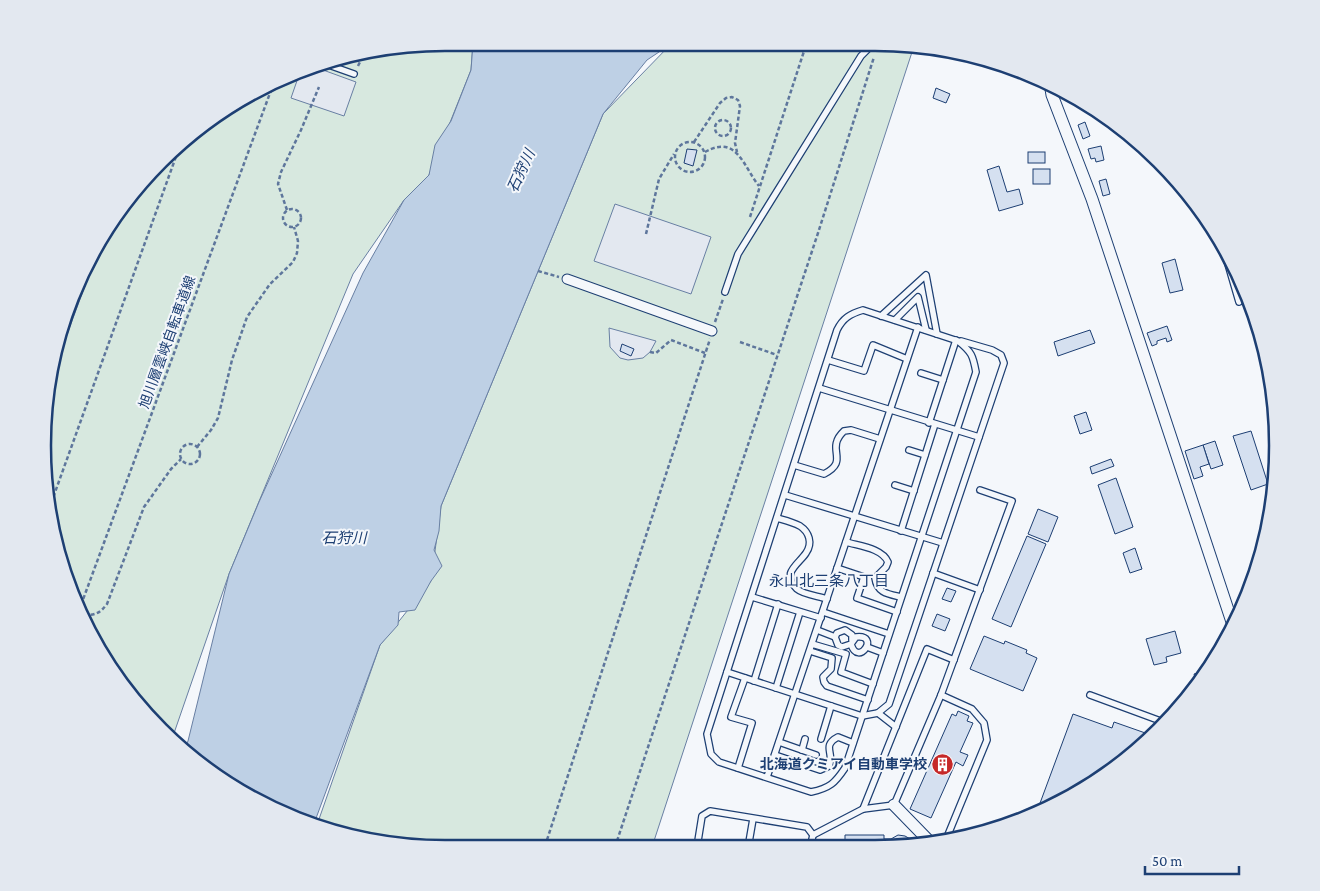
<svg xmlns="http://www.w3.org/2000/svg" width="1320" height="891" font-family="'Crimson Pro','Noto Sans JP',serif">
<rect width="100%" height="100%" fill="#f4f7fb"/>
<g fill="#d7e8df" stroke="#687fa3">
<path d="M445,43H473L471,70L429,175L404,200L353,274L229,574L172,739L161,731L96,647L50,524L43,419L55,367L100,245L126,200L221,111L316,64Z"/>
<path d="M671,44L914,46L652,847L393,845L318,822L380,645L431,581L441,506L603,114Z"/>
</g>
<g fill="#e3e8f0" stroke="#687fa3">
<path d="M312,66L356,82L344,116L291,98L300,72Z"/>
<path d="M615,204L711,237L691,294L594,261Z"/>
<path d="M609,328L656,341L650,352L643,358L628,360L620,358L610,347Z"/>
</g>
<path fill="#bed0e5" stroke="#687fa3" d="M473,43L671,44L647,60L603,114L441,506L439,531L434,550L442,566L431,581L415,610L399,612L398,625L380,645L315,821L267,807L185,748L188,741L229,574L259,502L363,273L404,200L429,175L435,145L451,121L471,70Z"/>
<g fill="#d5e0f0" stroke="#1d3f73">
<path d="M936,88L950,94L946,103L933,98Z"/>
<path d="M1085,122L1090,136L1083,139L1078,125Z"/>
<path d="M1101,146L1104,160L1096,162L1095,158L1091,159L1088,149Z"/>
<path d="M687,149L697,150L693,166L684,163Z"/>
<rect x="1028" y="152" width="17" height="11"/>
<path d="M999,166L1007,192L1019,189L1023,204L999,211L987,170Z"/>
<rect x="1033" y="169" width="17" height="15"/>
<path d="M1106,179L1110,194L1103,196L1099,181Z"/>
<path d="M1175,259L1183,290L1170,293L1162,263Z"/>
<path d="M1167,326L1172,340L1167,342L1166,338L1157,341V344L1152,346L1147,333Z"/>
<path d="M1090,330L1095,343L1058,356L1054,342Z"/>
<path d="M622,344L634,349L631,356L620,351Z"/>
<path d="M1086,412L1092,430L1080,434L1074,416Z"/>
<path d="M1251,431L1268,484L1251,490L1233,436Z"/>
<path d="M1215,441L1223,465L1211,469L1203,445Z"/>
<path d="M1203,445L1209,464L1200,467L1203,476L1194,479L1185,451Z"/>
<path d="M1111,459L1114,466L1092,474L1090,467Z"/>
<path d="M1116,478L1133,527L1115,534L1098,485Z"/>
<path d="M1038,509L1058,517L1048,542L1028,534Z"/>
<path d="M1027,536L1046,544L1011,627L992,619Z"/>
<path d="M1135,548L1142,569L1130,573L1123,553Z"/>
<path d="M947,588L956,591L951,602L942,599Z"/>
<path d="M937,614L950,619L945,631L932,626Z"/>
<path d="M1175,631L1181,653L1166,657L1167,662L1154,665L1146,639Z"/>
<path d="M984,636L1004,644L1005,641L1027,650L1026,653L1037,658L1023,691L970,669Z"/>
<path d="M1210,669L1197,684L1194,674Z"/>
<path d="M958,711L969,716L967,721L973,723L960,752L968,755L963,766L956,762L931,818L910,809L952,714L956,716Z"/>
<path d="M1073,714L1112,728L1114,722L1151,735L1150,739L1099,780L1036,814Z"/>
<path d="M845,835H884V839H891L898,835L905,836L912,840L914,845L874,848H845Z"/>
</g>
<g fill="none" stroke-linecap="round" stroke-linejoin="round">
<defs>
<g id="service">
<path d="M323,63L354,74"/>
<path d="M1223,247L1239,302"/>
<path d="M725,292L738,254L861,56L871,46"/>
<path d="M863,310L958,341C972,352 973,356 976,372L845,768C835,783 830,788 811,792L719,762L711,754L707,734L837,330C843,318 850,314 863,310Z"/>
<path d="M881,316L926,275L937,334"/>
<path d="M895,320L918,297L926,330"/>
<path d="M828,360L864,371L873,345L907,359"/>
<path d="M921,373L943,380"/>
<path d="M819,388L979,437"/>
<path d="M929,423L956,340"/>
<path d="M909,450L925,455"/>
<path d="M794,465L824,474C851,460 824,450 844,431L851,430L880,439"/>
<path d="M895,485L914,491"/>
<path d="M785,495L943,543"/>
<path d="M777,518C784,520 793,522 800,526C809,532 813,543 806,553C799,564 780,573 797,589C804,595 819,596 827,599"/>
<path d="M901,531L935,424"/>
<path d="M846,542C859,546 882,548 888,562L886,567L875,578C877,593 888,594 901,597"/>
<path d="M837,568L864,577L857,598L897,612"/>
<path d="M933,573L980,590"/>
<path d="M752,597L821,618"/>
<path d="M823,612L889,634"/>
<path d="M817,630L835,637"/>
<path d="M812,644L846,654L841,672L873,684"/>
<path d="M851,644C858,668 881,634 856,637L851,644L842,647L838,645L835,637L837,633L845,630L852,635V640"/>
<path d="M867,647L883,653"/>
<path d="M810,651L832,658L831,669L823,677L824,682L827,686L868,700"/>
<path d="M727,672L862,716L878,713L889,704L1004,363L1001,355L992,350L961,341"/>
<path d="M754,681L778,604"/>
<path d="M776,688L800,612"/>
<path d="M941,695L972,709L984,723L987,740L945,842"/>
<path d="M1090,695L1166,723"/>
<path d="M878,713L896,727"/>
<path d="M821,739L831,706"/>
<path d="M779,742L816,755"/>
<path d="M802,750L805,739"/>
<path d="M775,755L820,770L829,766C835,753 821,746 838,737L853,743"/>
<path d="M738,768L752,723L731,717L745,678"/>
<path d="M767,777L918,327"/>
<path d="M863,809L927,649L954,660"/>
<path d="M813,835L863,809L894,805L941,695L1012,501L980,490"/>
<path d="M697,847L702,816L710,811L807,827L813,835L810,848"/>
<path d="M748,848L753,819"/>
</g>
<path id="pedestrian" d="M567,279L712,331"/>
<g id="minor">
<path d="M1050,83L1052,95L1092,199L1233,625"/>
<path d="M894,805L931,843"/>
</g>
</defs>
<use href="#service" stroke="#1d3f73" stroke-width="8"/>
<use href="#pedestrian" stroke="#1d3f73" stroke-width="11"/>
<use href="#minor" stroke="#1d3f73" stroke-width="13"/>
<g stroke="#5e769c" stroke-width="2.5" stroke-dasharray="4 2.5" stroke-linecap="butt">
<path d="M358,66L363,56"/>
<circle cx="723" cy="128" r="8"/>
<circle cx="690" cy="157" r="15"/>
<path d="M694,142L720,103L726,98L732,97L738,100L740,106L735,143L737,152"/>
<path d="M705,152C737,134 743,166 759,186"/>
<circle cx="292" cy="218" r="9"/>
<path d="M287,210L278,184L281,172L301,130L319,87"/>
<path d="M750,217L806,45"/>
<path d="M646,234L659,179L674,154"/>
<path d="M538,271L559,277"/>
<path d="M715,322L723,299"/>
<path d="M740,342L777,355"/>
<path d="M650,352L656,353L671,340L705,353"/>
<circle cx="190" cy="454" r="10"/>
<path d="M197,447L211,430L218,418L232,360L247,317L270,284L293,262L297,253L298,241L294,227"/>
<path d="M49,509L178,151"/>
<path d="M81,605L273,85"/>
<path d="M84,615C96,615 100,613 107,604L144,507L171,469L181,459"/>
<path d="M545,846L710,339"/>
<path d="M615,847L818,233L874,57"/>
</g>
<use href="#service" stroke="#f4f7fb" stroke-width="5.5"/>
<use href="#pedestrian" stroke="#f4f7fb" stroke-width="9"/>
<use href="#minor" stroke="#f4f7fb" stroke-width="11"/>
</g>
<defs>
<symbol id="building-disc" viewBox="-11 -11 22 22"><circle r="9.5" fill="#c62828" stroke="#f4f7fb"/><path d="M-4-6H4V6H1V3H-1V6H-4ZM-2.5-4.3h1.7v1.8h-1.7ZM.8-4.3h1.7v1.8H.8ZM-2.5-1h1.7V.8h-1.7ZM.8-1h1.7V.8H.8Z" fill="#fff"/></symbol>
</defs>
<g fill-rule="evenodd">
<use href="#building-disc" x="930" y="752" width="25" height="25"/>
</g>
<g text-anchor="middle" dominant-baseline="central" stroke-width="4" stroke-linejoin="round" paint-order="stroke">
<g font-size="14" fill="#1d3f73" stroke="#f4f7fb">
<text transform="translate(167 342) rotate(-70)">旭川層雲峡自転車道線</text>
</g>
<g font-size="14" font-weight="bold" fill="#1d3f73" stroke="#f4f7fb" text-anchor="end">
<text x="927" y="764">北海道クミアイ自動車学校</text>
</g>
<g font-size="15" font-style="italic" fill="#1d3f73" stroke="#f4f7fb">
<text transform="translate(521 171) rotate(-65)">石狩川</text>
<text x="344" y="538">石狩川</text>
</g>
<g font-size="15" fill="#1d3f73" stroke="#f4f7fb">
<text x="829" y="581">永山北三条八丁目</text>
</g>
</g>
<path d="M0 0H1320V891H0ZM445 51H875A394 394 0 0 1 1269 445V446A394 394 0 0 1 875 840H445A394 394 0 0 1 51 446V445A394 394 0 0 1 445 51Z" fill="#e3e8f0" fill-rule="evenodd"/>
<path fill="none" stroke="#1d3f73" stroke-width="2.5" d="M445 51H875A394 394 0 0 1 1269 445V446A394 394 0 0 1 875 840H445A394 394 0 0 1 51 446V445A394 394 0 0 1 445 51Z"/>
<path d="M1145 866v8h94v-8" fill="none" stroke="#1d3f73" stroke-width="2.5"/>
<text x="1152" y="866" font-size="15" fill="#1d3f73" stroke="#f4f7fb" stroke-width="4" paint-order="stroke">50 m</text>
</svg>
